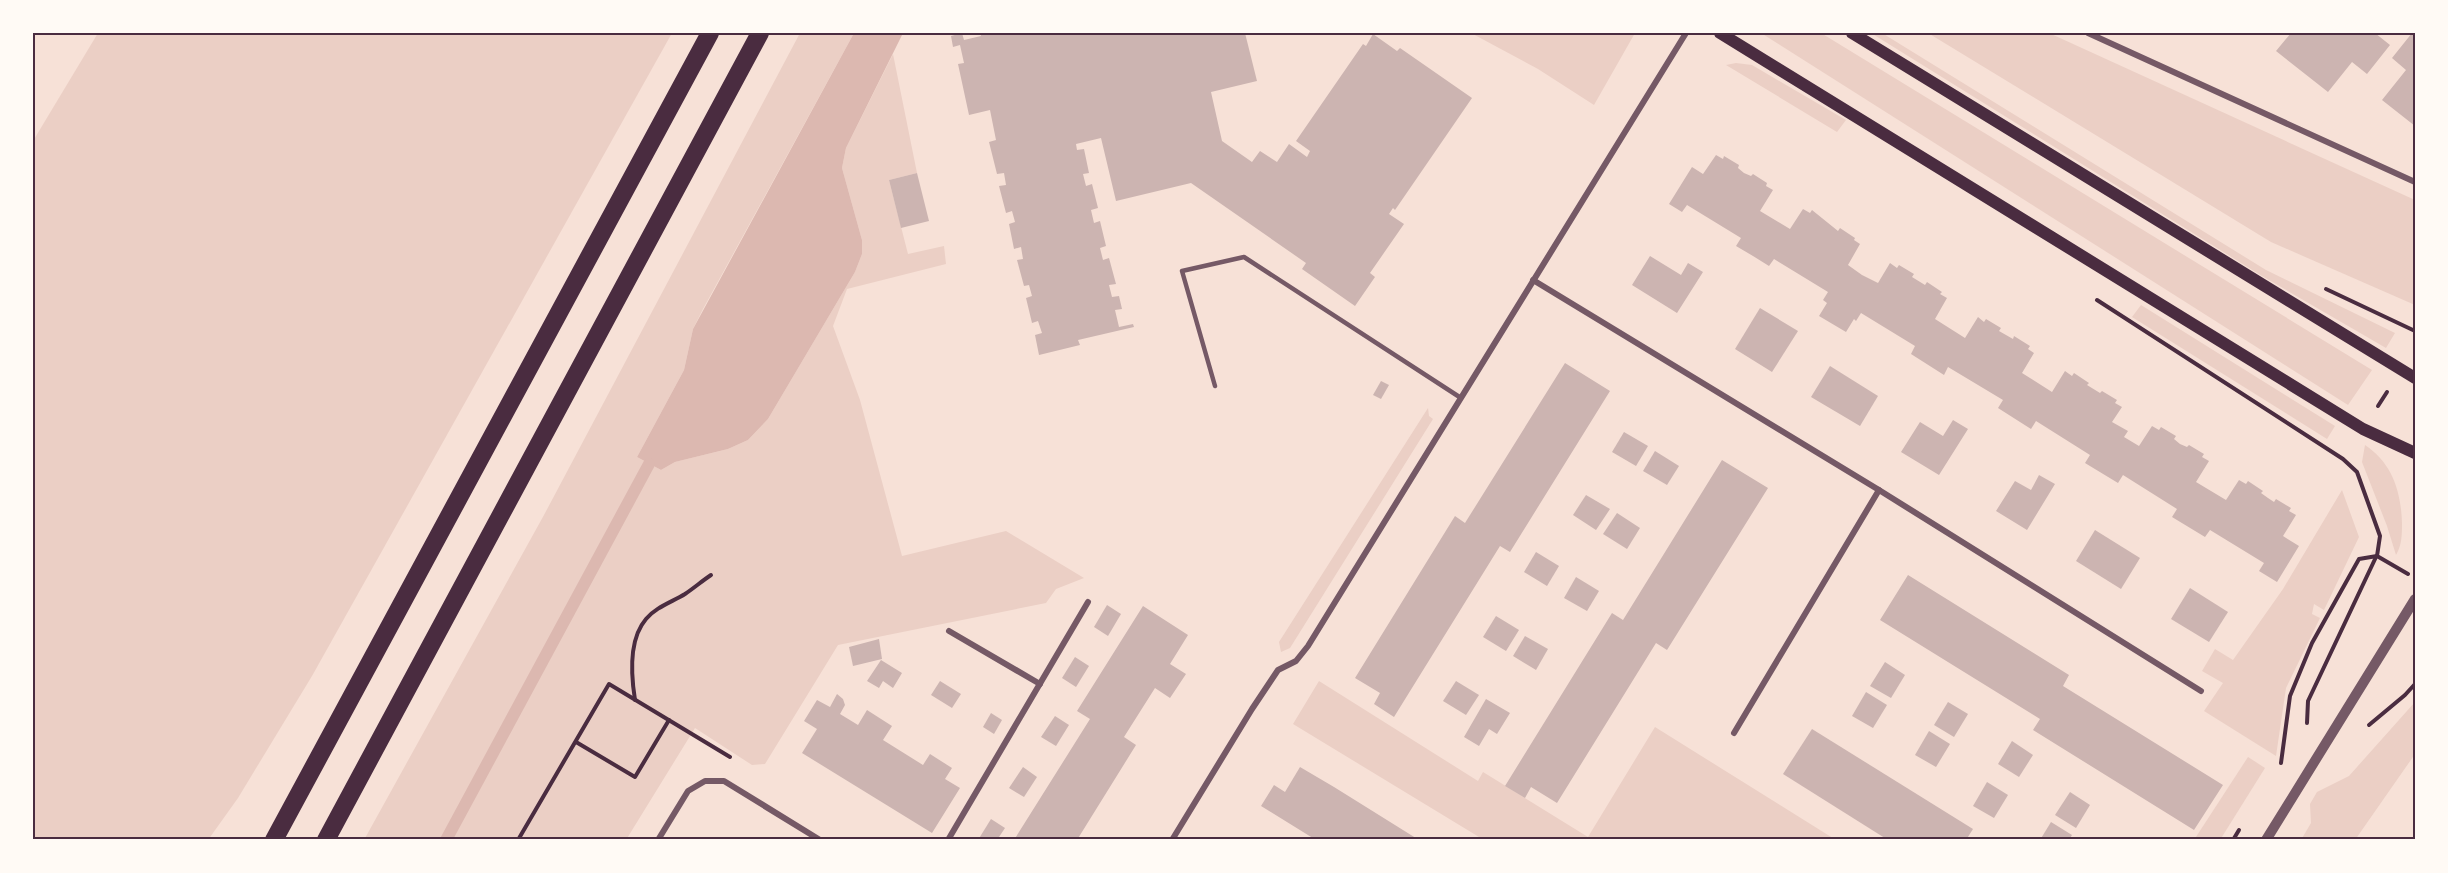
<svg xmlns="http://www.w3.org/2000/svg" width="2448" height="873" font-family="'Golos Text',sans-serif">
<rect width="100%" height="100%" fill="#f7e1d7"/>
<g fill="#ebcfc5">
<path d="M98,33H672L312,676L238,798L208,840H33V141Z"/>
<path d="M800,33H854L703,309L693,329L684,370L637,457L661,470L675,462L728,449L748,440L768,419L855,272L862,254V240L842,168L846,148L893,54L917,173L889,180L908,254L944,246L946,264L847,289L833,326L860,400L902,556L1006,531L1084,578L1056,589L1046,603L838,645L765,764L752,765L695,728L626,840H364L544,515Z"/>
<path d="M1471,33H1635L1594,105L1538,69Z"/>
<path d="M1761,33H1821L2372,370L2348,405Z"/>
<path d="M1871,33H1882L2266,270L2395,333L2386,348L2262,276Z"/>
<path d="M1928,33H2049L2415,200V305L2271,242Z"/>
<path d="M1736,63L1752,65L1846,120L1837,132L1726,65Z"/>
<path d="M2141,305L2335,426L2327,439L2132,317Z"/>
<path d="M1428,408L1429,416L1433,419L1290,648L1281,652L1279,642Z"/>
<path d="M2365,445C2392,463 2401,491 2402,523C2402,534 2402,545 2396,555L2387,526L2362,462Z"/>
<path d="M2342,490L2359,537L2324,610L2314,604L2312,614L2320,618L2286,688L2276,756L2204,711L2223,683L2202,671L2215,649L2233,660L2283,589Z"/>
<path d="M1319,681L1478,781L1483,772L1588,837L1655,727L1836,840H1484L1293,724Z"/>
<path d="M2415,702V754L2355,840H2301L2311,823L2310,804L2317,792L2349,776Z"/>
<path d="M2248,757L2265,768L2220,840H2194Z"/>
</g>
<path fill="#dcb8b0" d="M854,33H903L846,148L842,168L862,240V254L855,272L768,419L748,440L728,449L675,462L661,470L637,457L684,370L693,329Z"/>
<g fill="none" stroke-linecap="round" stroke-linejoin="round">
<path stroke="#dcb8b0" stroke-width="12" d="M446,840L649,464"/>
</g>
<g fill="#ccb4b1">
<path d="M962,33L964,40L981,36L980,33H1245L1257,81L1211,92L1222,141L1252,162L1260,151L1277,162L1289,144L1307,157L1310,151L1296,141L1363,44L1366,46L1373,34L1397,51L1400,48L1472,98L1395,210L1393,208L1389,214L1404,224L1370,273L1375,277L1355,306L1302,269L1306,263L1191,183L1116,201L1101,138L1076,144L1077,150L1084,149L1089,173L1083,174L1086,186L1092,184L1098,208L1091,210L1094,223L1100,221L1106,246L1100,248L1103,260L1109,258L1116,284L1109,285L1112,297L1119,296L1122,309L1115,310L1119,327L1133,324L1134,327L1078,340L1080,345L1039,355L1035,335L1042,333L1038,321L1032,323L1026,298L1032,296L1029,285L1024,286L1017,260L1023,259L1021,247L1014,249L1009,224L1015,222L1012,211L1006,213L999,186L1006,185L1004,173L997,174L989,142L996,140L990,110L969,115L958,64L964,63L960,45L953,47L951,36Z"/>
<path d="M2291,33H2375L2390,45L2367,74L2352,62L2328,92L2276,51Z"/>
<path d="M2412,33H2415V126L2382,100L2406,70L2392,58Z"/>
<path d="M1716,155L1723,159L1724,156L1739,165L1738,168L1744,173L1751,176L1753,174L1767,183L1766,186L1773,190L1760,211L1790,229L1803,209L1810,213L1812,210L1838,231L1840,228L1855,238L1854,240L1860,244L1848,265L1862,275L1878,283L1890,263L1897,268L1899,265L1914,274L1912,277L1925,285L1927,282L1942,292L1940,294L1947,298L1935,319L1965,338L1978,317L1984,322L1986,319L2001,328L1999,331L2013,339L2014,336L2030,346L2028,349L2034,353L2022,373L2052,392L2065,371L2072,376L2074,373L2089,383L2087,385L2100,393L2102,391L2117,400L2115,403L2122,407L2112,422L2128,431L2124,437L2139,446L2152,426L2159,430L2161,427L2176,436L2174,439L2180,444L2187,447L2189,445L2204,454L2202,457L2209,461L2196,482L2226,500L2239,480L2246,484L2248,481L2263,491L2261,493L2268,498L2274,502L2276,499L2291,508L2289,511L2296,515L2283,536L2299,546L2277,582L2259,571L2264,563L2210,530L2205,537L2172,517L2177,509L2123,475L2118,483L2085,463L2090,455L2036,421L2031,429L1998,408L2003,400L1948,367L1944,375L1911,354L1915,346L1861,313L1856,321L1854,319L1846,332L1819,316L1827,303L1823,300L1828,292L1774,259L1769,266L1753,256L1736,246L1741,238L1687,205L1682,212L1669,204L1692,167L1703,174Z"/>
<path d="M917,173L929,221L901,228L889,180Z"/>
<path d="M1650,256L1681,275L1688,263L1703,272L1677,313L1632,285Z"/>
<path d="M1760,308L1798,331L1772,372L1735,349Z"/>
<path d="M1565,363L1610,391L1510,552L1500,546L1394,717L1374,704L1380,693L1355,678L1455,516L1465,523Z"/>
<path d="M1830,366L1878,396L1860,426L1811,397Z"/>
<path d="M1381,381L1389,385L1381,399L1373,395Z"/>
<path d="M1953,420L1968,429L1939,475L1901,452L1920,422L1943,436Z"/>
<path d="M1624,432L1648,446L1636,466L1612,452Z"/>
<path d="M1655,451L1679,466L1667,485L1643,471Z"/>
<path d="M1722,460L1768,488L1667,650L1656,643L1557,803L1531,787L1525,798L1505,786L1612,613L1623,620Z"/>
<path d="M2039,475L2055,484L2027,530L1996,511L2015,481L2031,490Z"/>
<path d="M1586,495L1610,509L1596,530L1573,515Z"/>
<path d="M1617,513L1640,528L1627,549L1603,534Z"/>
<path d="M2095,530L2140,558L2121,589L2076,561Z"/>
<path d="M1536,552L1559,566L1547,586L1524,572Z"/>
<path d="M1908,575L2069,675L2063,686L2223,785L2194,830L2033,730L2040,719L1880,620Z"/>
<path d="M1576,577L1599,591L1587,611L1564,598Z"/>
<path d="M2190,588L2228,612L2209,642L2171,619Z"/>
<path d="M1107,605L1121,614L1108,636L1094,627Z"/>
<path d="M1143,606L1188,635L1170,664L1186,674L1170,698L1155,688L1124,737L1136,745L1077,840H1014L1090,719L1077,711Z"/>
<path d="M1496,616L1519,630L1506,651L1483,637Z"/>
<path d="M1525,636L1548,649L1536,670L1513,656Z"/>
<path d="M879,639L882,659L853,666L849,647Z"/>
<path d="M1075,657L1089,666L1076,687L1062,678Z"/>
<path d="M881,660L902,673L893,688L883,681L879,688L867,681Z"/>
<path d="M1885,662L1905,675L1891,698L1870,686Z"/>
<path d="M940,681L961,694L952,708L931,695Z"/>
<path d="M1456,681L1479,695L1466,715L1443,701Z"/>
<path d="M1866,692L1887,705L1873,728L1852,716Z"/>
<path d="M837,694L843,699L845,705L840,714L858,725L867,710L892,726L883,740L923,765L930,754L952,768L945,779L960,788L932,833L802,753L817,729L804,721L817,700L830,707Z"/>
<path d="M1486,699L1510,713L1497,734L1489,729L1479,746L1464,737Z"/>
<path d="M1948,702L1968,714L1954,737L1934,725Z"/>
<path d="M991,713L1002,720L994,734L983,727Z"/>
<path d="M1055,716L1069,725L1056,746L1041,737Z"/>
<path d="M1812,729L1973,829L1966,840H1888L1783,774Z"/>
<path d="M1929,731L1950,744L1936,767L1915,755Z"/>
<path d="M2012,741L2033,755L2019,777L1998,764Z"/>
<path d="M1023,767L1037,777L1024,797L1009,788Z"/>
<path d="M1300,767L1334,787L1419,840H1316L1261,806L1274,785L1285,792Z"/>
<path d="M1987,782L2008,795L1994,818L1973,806Z"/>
<path d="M2070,792L2090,805L2076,828L2055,815Z"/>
<path d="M991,819L1005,828L997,840H978Z"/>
<path d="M2051,822L2072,835L2069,840H2040Z"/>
</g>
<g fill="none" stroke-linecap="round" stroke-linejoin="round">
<g stroke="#4a2c40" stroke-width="4">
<path d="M2326,289L2415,331"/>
<path d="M2097,300L2343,459L2357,472L2380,536L2377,556L2408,574"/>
<path d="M2378,406L2387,392"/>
<path d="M635,700C631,675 628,640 646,619C656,607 672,602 685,594C694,588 702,581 711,575"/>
<path d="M2307,723L2308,701L2376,557"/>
<path d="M2369,725L2405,695L2415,684"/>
<path d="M576,742L635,777L669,720"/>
<path d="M2281,763L2290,696L2312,643L2359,559L2377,556"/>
<path d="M518,840L609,684L730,757"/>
<path d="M2233,840L2239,830"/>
</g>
<path stroke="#755966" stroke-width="4.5" d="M1215,386L1182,271L1244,257L1461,398"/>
<g stroke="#755966" stroke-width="6">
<path d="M2088,33L2415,182"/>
<path d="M1533,280L1879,490L2201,691"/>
<path d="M949,631L1040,684"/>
<path d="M1734,733L1879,490"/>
<path d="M658,840L688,791L705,781H724L820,840"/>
<path d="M948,840L1088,602"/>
<path d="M1172,840L1252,709L1278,670L1296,661L1308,646L1686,33"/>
</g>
<path stroke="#755966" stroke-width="10" d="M2266,840L2415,599"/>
<g stroke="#4a2c40" stroke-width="12">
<path d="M1720,33L2363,429L2415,453"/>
<path d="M1852,33L2415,378"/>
</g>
<g stroke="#4a2c40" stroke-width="18">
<path d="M274,840L710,33"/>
<path d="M326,840L760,33"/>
</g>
</g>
<rect width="2448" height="873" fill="none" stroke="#fffaf5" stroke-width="69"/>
<rect x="34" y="34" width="2380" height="804" fill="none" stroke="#4a2c40" stroke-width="2"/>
</svg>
